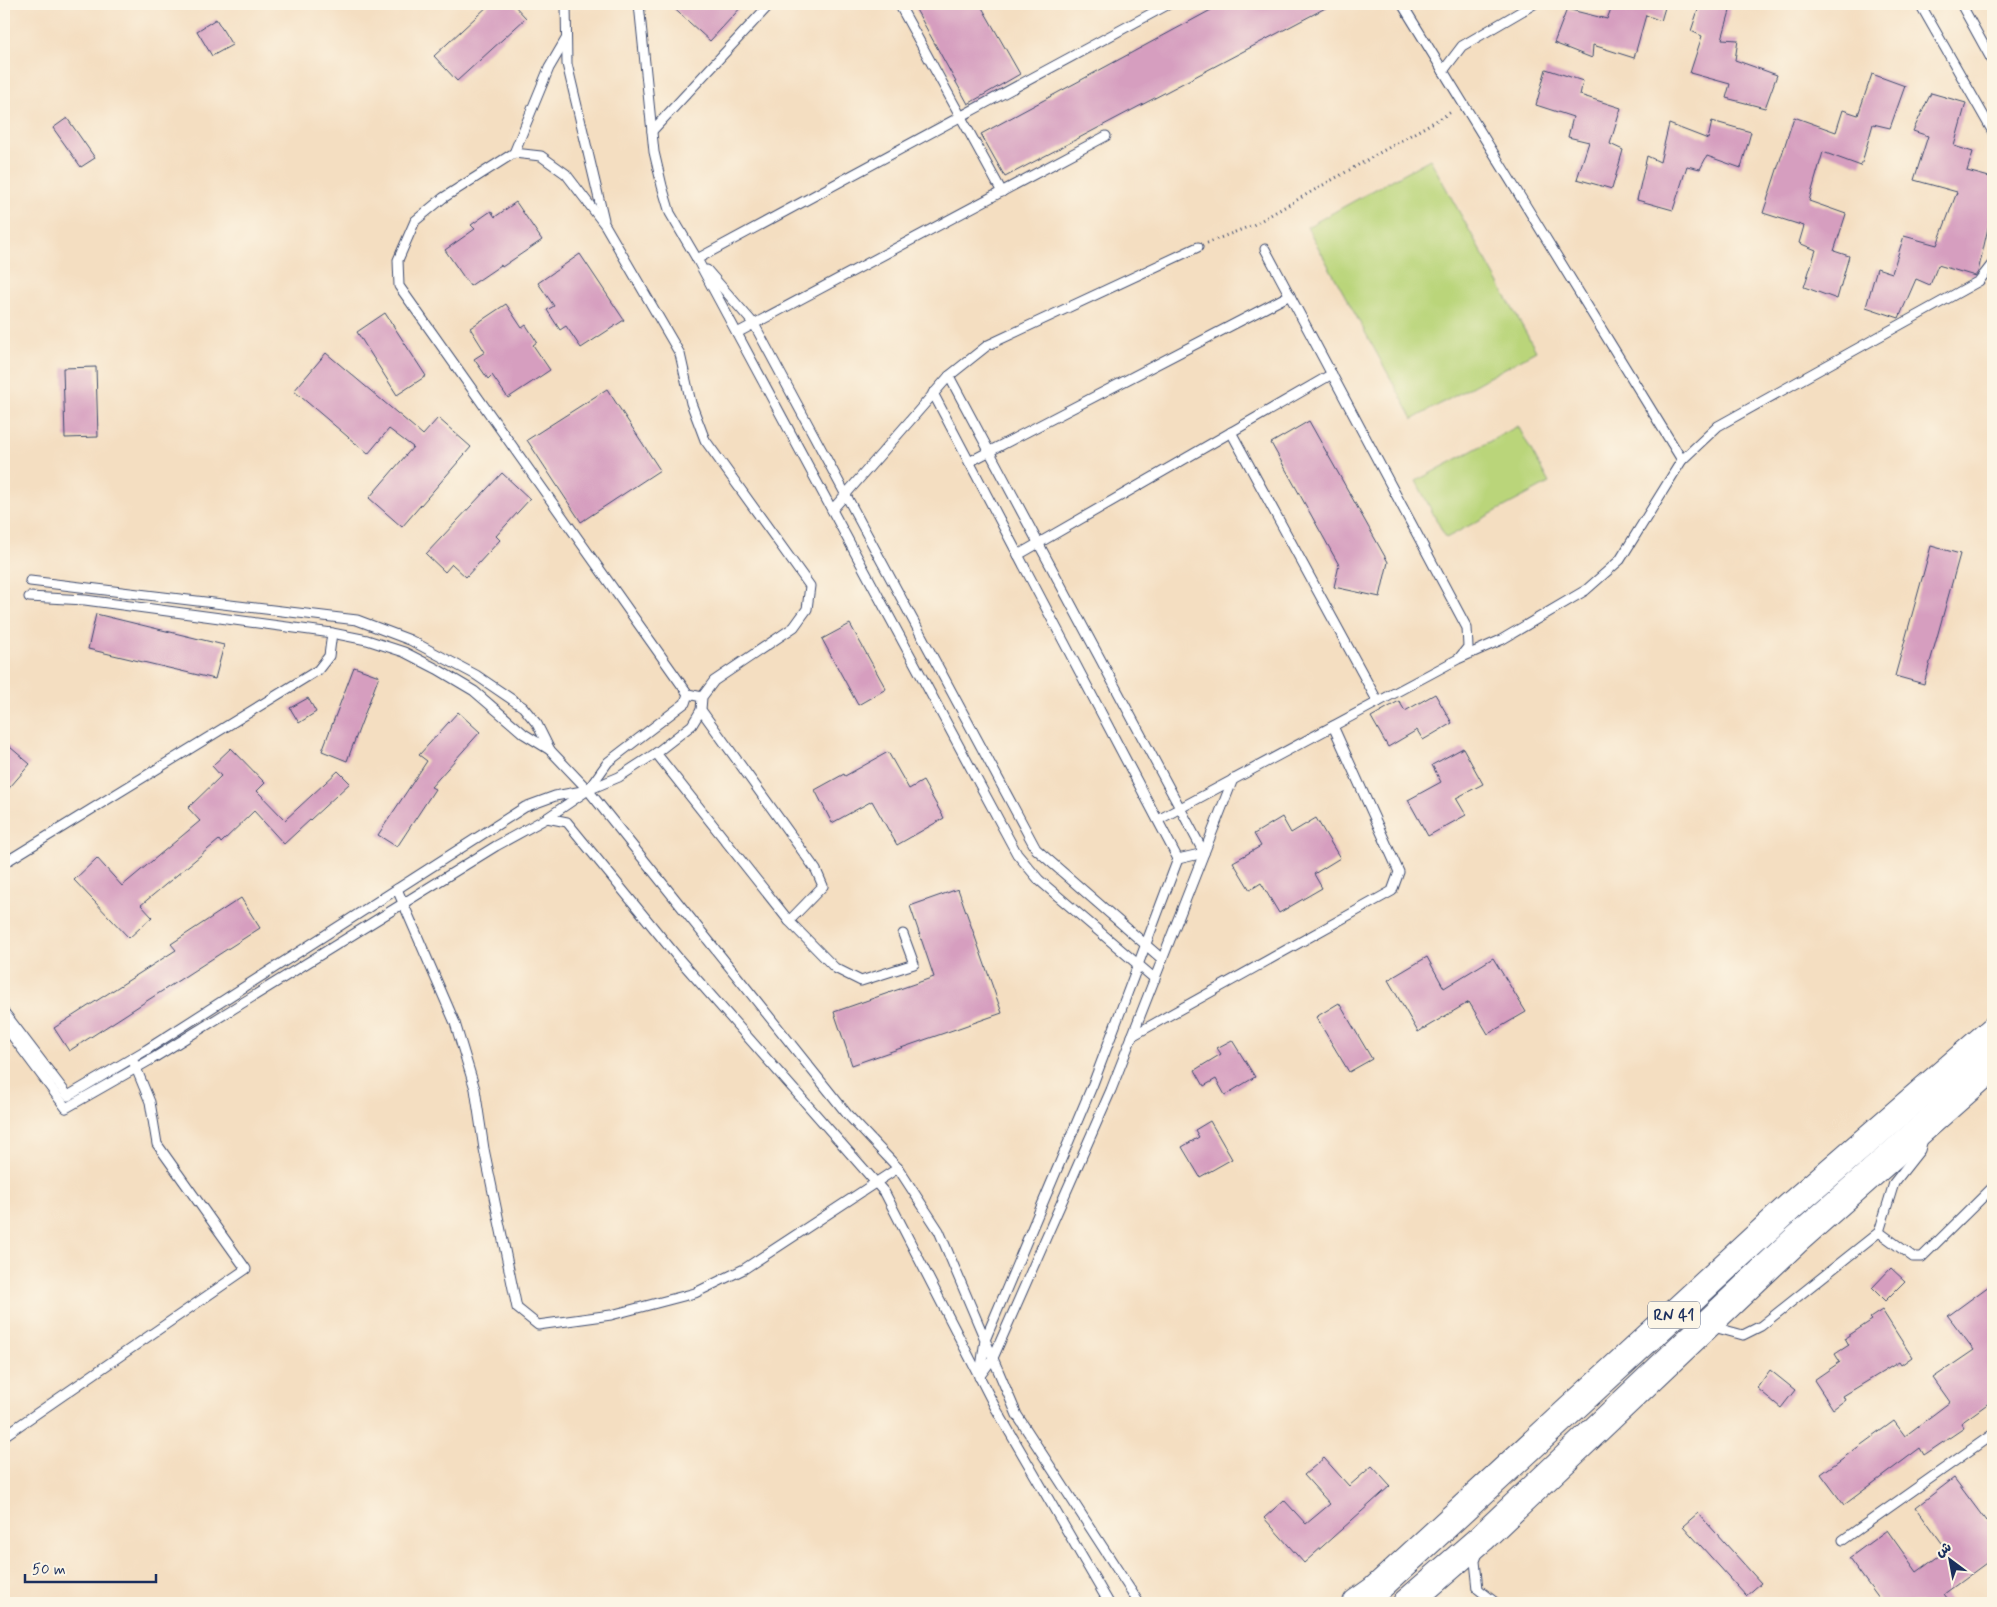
<svg xmlns="http://www.w3.org/2000/svg" width="1997" height="1607" font-family="Mynerve,'Playpen Sans Arabic',sans-serif">
<rect width="100%" height="100%" fill="#fcf5e5"/>
<filter id="ink" filterUnits="userSpaceOnUse"><feTurbulence type="fractalNoise" baseFrequency=".02" numOctaves="2"/><feDisplacementMap in="SourceGraphic" scale="10" xChannelSelector="R" yChannelSelector="G"/><feConvolveMatrix kernelMatrix="1 2 1 2 8 2 1 2 1" color-interpolation-filters="sRGB"/></filter>
<filter id="wash" filterUnits="userSpaceOnUse"><feTurbulence type="fractalNoise" baseFrequency=".0096" numOctaves="4" result="noise"/><feDisplacementMap in="SourceGraphic" scale="20" xChannelSelector="R" yChannelSelector="G"/><feGaussianBlur stdDeviation="1.12" result="paint"/><feColorMatrix in="noise" values="0 0 0 0 0 0 0 0 0 0 0 0 0 0 0 0 0 1.4 0 .05"/><feComposite in="paint" operator="in"/></filter>
<g filter="url(#wash)">
<rect width="100%" height="100%" fill="#f4dec1"/>
<g fill="#bad57a" stroke="#6a826c">
<path d="M1430,159L1536,351L1413,419L1307,227Z"/>
<path d="M1518,426L1549,483L1446,538L1416,481Z"/>
</g>
<g id="blocks">
<g fill="#d69ebf">
<path d="M490,4H513L526,18L457,81L434,56Z"/>
<path d="M669,4H744L710,41Z"/>
<path d="M913,4H980L1020,74L968,104Z"/>
<path d="M1222,4H1333L1005,177L981,134Z"/>
<path d="M1613,4H1666L1661,21L1646,15L1634,58L1593,45L1592,58L1554,43L1567,9L1607,19Z"/>
<path d="M1700,4H1732L1722,39L1738,40L1735,60L1777,75L1765,108L1726,98L1730,84L1690,73L1702,36L1691,31Z"/>
<path d="M216,19L232,45L212,56L197,31Z"/>
<path d="M1546,69L1583,81L1580,95L1621,108L1610,144L1623,150L1612,189L1577,179L1589,142L1568,137L1573,117L1536,105Z"/>
<path d="M1872,74L1905,86L1890,128L1873,124L1861,166L1823,152L1809,201L1846,214L1834,251L1849,256L1837,299L1804,287L1816,250L1799,243L1804,226L1763,213L1794,117L1836,132L1843,110L1858,115Z"/>
<path d="M1931,93L1966,103L1954,146L1973,152L1967,171L1993,178V220L1990,219L1978,272L1975,276L1938,265L1930,285L1916,279L1899,318L1866,307L1877,268L1892,273L1904,236L1937,245L1957,192L1914,180L1928,136L1913,131Z"/>
<path d="M67,118L95,158L81,167L53,128Z"/>
<path d="M1712,121L1751,132L1741,168L1707,156L1700,169L1687,166L1673,210L1637,200L1647,156L1660,162L1669,124L1708,139Z"/>
<path d="M516,202L542,240L502,267L501,265L470,286L445,250L475,229L471,225L491,211L495,217Z"/>
<path d="M580,254L624,320L581,348L566,326L560,330L547,310L554,306L538,283Z"/>
<path d="M506,304L522,328L526,325L537,342L533,345L550,370L508,398L492,375L488,379L474,359L485,352L470,328Z"/>
<path d="M385,313L426,376L397,395L357,332Z"/>
<path d="M326,353L422,434L423,435L438,418L471,447L402,527L369,498L413,447L389,429L368,454L294,391Z"/>
<path d="M96,367L98,437L65,438L63,368Z"/>
<path d="M607,389L660,470L581,522L527,440Z"/>
<path d="M1309,421L1388,562L1380,597L1334,587L1339,565L1271,443Z"/>
<path d="M502,473L530,499L496,536L500,540L466,577L452,564L445,572L426,554Z"/>
<path d="M1931,546L1960,554L1924,684L1895,676Z"/>
<path d="M96,614L224,645L215,679L88,649Z"/>
<path d="M850,624L886,689L858,705L822,639Z"/>
<path d="M354,667L379,676L347,761L322,751Z"/>
<path d="M1435,694L1452,723L1423,740L1417,730L1388,747L1371,717L1399,701L1405,711Z"/>
<path d="M308,698L316,712L299,723L290,708Z"/>
<path d="M458,712L480,732L431,787L435,789L397,847L378,835L427,761L419,755Z"/>
<path d="M4,742L30,764L4,794Z"/>
<path d="M231,748L265,783L257,791L285,820L338,771L350,783L284,844L254,811L221,843L219,840L141,905L152,917L129,938L74,880L97,858L122,886L200,821L188,808L221,776L212,766Z"/>
<path d="M1463,748L1483,784L1456,798L1466,815L1428,836L1408,800L1441,782L1432,765Z"/>
<path d="M888,752L909,789L923,781L944,818L897,845L872,801L832,823L815,790L844,774L845,776Z"/>
<path d="M1282,817L1291,833L1316,818L1340,858L1314,874L1322,888L1279,913L1261,883L1250,890L1233,862L1261,846L1254,834Z"/>
<path d="M958,889L1002,1013L852,1065L834,1012L934,977L910,906Z"/>
<path d="M241,898L260,928L69,1051L54,1028L176,950L171,944Z"/>
<path d="M1427,957L1444,988L1493,958L1526,1012L1488,1034L1469,1002L1418,1032L1388,980Z"/>
<path d="M1339,1003L1372,1059L1349,1072L1316,1017Z"/>
<path d="M1232,1040L1255,1077L1225,1095L1216,1079L1204,1086L1195,1070L1221,1054L1217,1048Z"/>
<path d="M1210,1121L1232,1159L1200,1177L1182,1147L1199,1137L1195,1130Z"/>
<path d="M1891,1268L1905,1281L1885,1301L1872,1288Z"/>
<path d="M1993,1283V1400L1961,1423L1964,1428L1924,1455L1920,1448L1844,1505L1821,1474L1894,1421L1905,1436L1950,1402L1933,1378L1974,1350L1948,1316Z"/>
<path d="M1882,1310L1912,1357L1901,1365L1899,1362L1843,1396L1845,1400L1833,1409L1814,1380L1840,1362L1835,1354L1849,1345L1845,1338L1872,1320L1870,1318Z"/>
<path d="M1770,1370L1795,1390L1781,1408L1757,1388Z"/>
<path d="M1324,1458L1349,1486L1372,1466L1390,1486L1304,1563L1264,1518L1284,1500L1306,1524L1330,1504L1304,1475Z"/>
<path d="M1954,1478L1986,1521L1993,1516V1558L1944,1594L1951,1603H1882L1849,1558L1887,1530L1917,1572L1947,1550L1916,1507Z"/>
<path d="M1698,1513L1761,1583L1746,1596L1683,1526Z"/>
</g>
</g>
</g>
<g filter="url(#ink)">
<use href="#blocks" fill-opacity="0" stroke="#3c496d" stroke-width="1"/>
<g fill="none" stroke-linecap="round" stroke-linejoin="round">
<defs>
<g id="lane">
<path d="M566,4L567,64L604,220"/>
<path d="M639,4L654,152L662,186L670,213L697,259L1017,854L1039,880L1155,979"/>
<path d="M899,4L1002,192"/>
<path d="M1402,4L1682,460"/>
<path d="M1920,4L1993,132"/>
<path d="M1961,4L1993,62"/>
<path d="M1443,71L1462,46L1534,4"/>
<path d="M652,131L770,4"/>
<path d="M514,153L549,68L566,39"/>
<path d="M1265,249L1467,628L1468,647L1460,657"/>
<path d="M697,259L1169,4"/>
<path d="M707,270L754,324L1036,849L1162,959"/>
<path d="M737,333L1106,136"/>
<path d="M949,376L1204,853L1111,1090L993,1358L979,1377"/>
<path d="M933,393L1178,859L1093,1084L985,1340L980,1374"/>
<path d="M1231,432L1378,702"/>
<path d="M969,462L1290,295"/>
<path d="M832,510L949,376L988,345L1198,247"/>
<path d="M1018,555L1332,374"/>
<path d="M30,581L357,620L410,640L476,675L523,707L537,724L550,750"/>
<path d="M29,597L85,600L332,633L367,640L404,652L437,669L474,691L524,734L550,750L588,790L847,1114L898,1168L939,1231L1017,1415L1139,1603"/>
<path d="M702,697L688,694L399,286L398,260L415,221L443,198L514,153L541,156L566,174L605,225L680,354L691,403L705,440L810,586L807,609L794,627L714,681L702,697L701,710L816,870L823,886L789,921"/>
<path d="M656,753L789,921L835,968L861,981L914,964L903,934"/>
<path d="M547,818L567,822L679,959L885,1193L995,1407L1109,1603"/>
<path d="M1158,820L1458,659L1501,640L1586,590L1620,560L1682,460L1718,426L1979,281L1993,263"/>
<path d="M1178,859L1204,853L1233,779"/>
<path d="M4,863L318,670L329,656L332,633"/>
<path d="M397,889L455,1023L475,1089L484,1149L517,1308L538,1325L611,1315L695,1293L744,1269L898,1168"/>
<path d="M4,1012L68,1096L146,1050L525,807L555,796L588,790L608,762L685,703L688,694"/>
<path d="M4,1025L66,1108L152,1059L496,846L547,818L588,790L619,777L656,753L692,725L701,710"/>
<path d="M1132,1036L1392,891L1399,872L1333,726"/>
<path d="M1879,1232L1913,1257H1922L1993,1187"/>
<path d="M1710,1326L1743,1335L1761,1326L1879,1232L1894,1183L1920,1150L1923,1139"/>
<path d="M4,1436L246,1269L157,1144L150,1102L134,1063"/>
<path d="M1843,1540L1993,1434"/>
<path d="M1478,1553L1475,1561L1478,1589L1496,1603"/>
</g>
<g id="highway">
<path d="M1357,1603L1374,1591L1438,1532L1791,1206L1993,1031"/>
<path d="M1407,1603L1482,1538L1795,1241L1993,1066"/>
</g>
</defs>
<use href="#lane" stroke="#3c496d" stroke-width="11"/>
<use href="#highway" stroke="#3c496d" stroke-width="30"/>
<path stroke="#3c496d" stroke-width="3" stroke-dasharray="1 4" stroke-linecap="butt" d="M1207,243L1253,225L1453,111"/>
<use href="#lane" stroke="#fff" stroke-width="9"/>
<use href="#highway" stroke="#fff" stroke-width="28"/>
</g>
</g>
<g text-anchor="middle" dominant-baseline="central" stroke-width="4" stroke-linejoin="round" paint-order="stroke">
<rect fill="#fcf5e5" stroke="#5e6a86" stroke-width="1" x="1648" y="1301.5" width="52" height="27" rx="4"/>
<g font-size="16" font-weight="bold" fill="#1b2f5e">
<text x="1674" y="1315">RN 41</text>
</g>
</g>
<rect width="1997" height="1607" fill="none" stroke="#fcf5e5" stroke-width="20"/>
<g transform="translate(1950 1560) rotate(328)" stroke="#fcf5e5" stroke-width="4" paint-order="stroke">
<path d="M0-4L9 19L0 12L-9 19Z" fill="#1b2f5e"/>
<text y="-8" font-size="14" font-weight="bold" text-anchor="middle" fill="#1b2f5e">ش</text>
</g>
<path d="M25 1574v8h131v-8" fill="none" stroke="#1b2f5e" stroke-width="2.5"/>
<text x="32" y="1574" font-size="15" fill="#1b2f5e" stroke="#fcf5e5" stroke-width="4" paint-order="stroke">50 m</text>
</svg>
